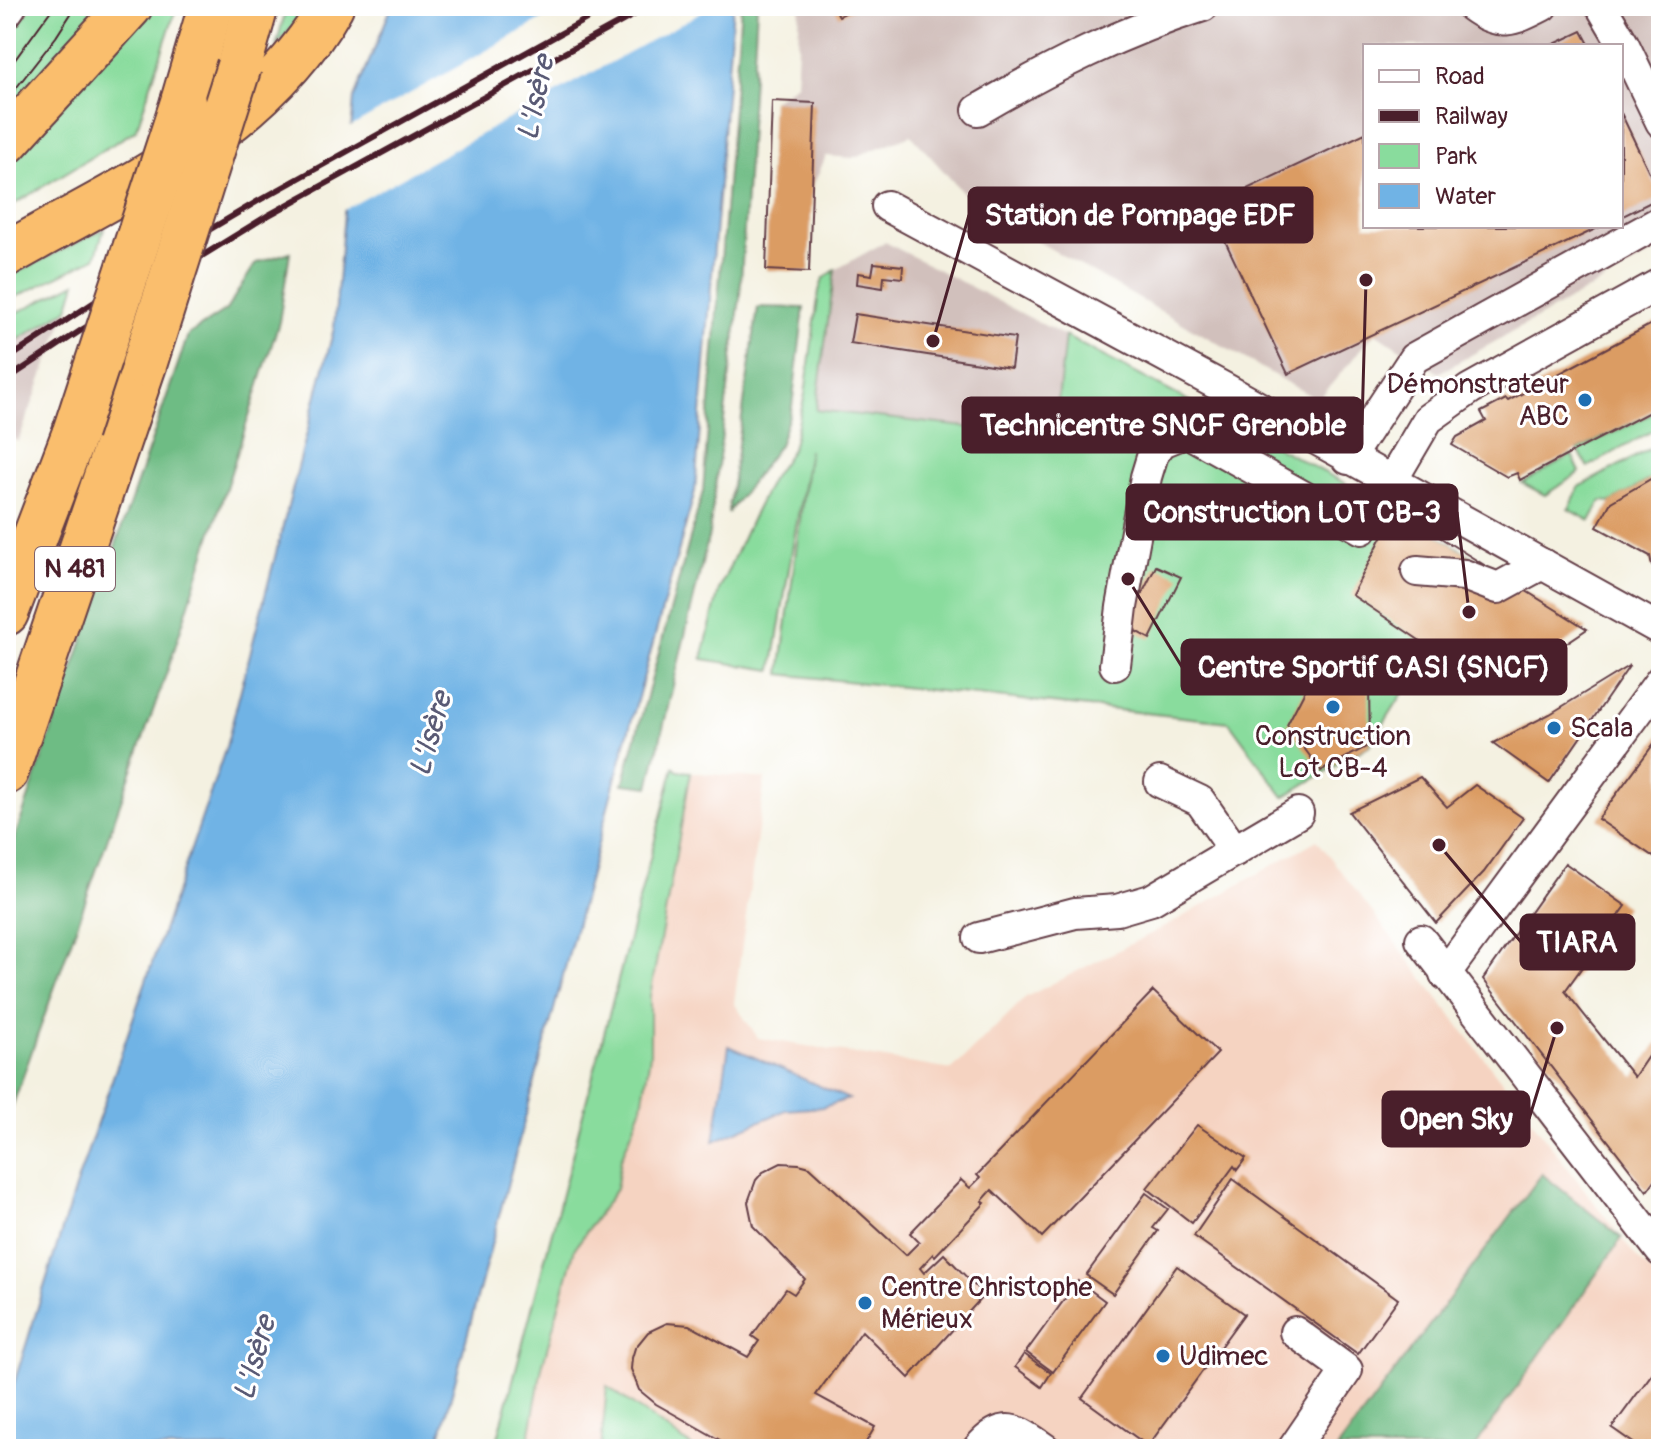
<svg xmlns="http://www.w3.org/2000/svg" width="1667" height="1455" font-family="Pangolin,sans-serif">
<rect width="100%" height="100%" fill="#fff"/>
<filter id="ink" filterUnits="userSpaceOnUse"><feTurbulence type="fractalNoise" baseFrequency=".0125" numOctaves="2"/><feDisplacementMap in="SourceGraphic" scale="16" xChannelSelector="R" yChannelSelector="G"/><feConvolveMatrix kernelMatrix="1 2 1 2 8 2 1 2 1" color-interpolation-filters="sRGB"/></filter>
<filter id="wash" filterUnits="userSpaceOnUse"><feTurbulence type="fractalNoise" baseFrequency=".006" numOctaves="4" result="noise"/><feDisplacementMap in="SourceGraphic" scale="32" xChannelSelector="R" yChannelSelector="G"/><feGaussianBlur stdDeviation="1.8" result="paint"/><feColorMatrix in="noise" values="0 0 0 0 0 0 0 0 0 0 0 0 0 0 0 0 0 1.4 0 .05"/><feComposite in="paint" operator="in"/></filter>
<g filter="url(#wash)">
<rect width="100%" height="100%" fill="#f4f1e1"/>
<path fill="#f5d3c1" d="M678,771L765,779L734,1003L758,1038L952,1070L1026,997L1172,923L1317,840L1637,1258L1661,1282V1449H499Z"/>
<g fill="#d1c0bc" fill-rule="evenodd">
<path d="M800,6H1661V249L1439,373L1375,333L1318,400L975,206L911,135L852,158L826,156L812,188L809,272L766,270L772,101L796,84ZM1365,46H1621V226H1365Z"/>
<path d="M885,242L1065,336L1054,437L815,410L835,270Z"/>
<path d="M68,309L18,442L11,436L6,439V347Z"/>
</g>
<g fill="#89dc9d" stroke="#6a7e64" stroke-width="2">
<path d="M32,6H110L6,118V42Z"/>
<path d="M143,6H177L136,130L6,209V158Z"/>
<path d="M287,6H309L276,46Z"/>
<path d="M104,229L95,258L6,302V278Z"/>
<path d="M835,270L816,410L1054,437L1065,336L1396,510L1470,555L1456,603L1434,644L1370,745L1284,797L1229,722L780,674L809,450L772,670L702,659L719,590L750,522L771,480L792,449L805,394L819,291L823,279Z"/>
<path d="M76,283L68,309L6,347V318Z"/>
<path d="M1661,409V426L1588,467L1578,450Z"/>
<path d="M1661,443V473L1611,502L1601,501L1590,521L1569,509L1579,487Z"/>
<path d="M1572,455L1580,472L1545,495L1522,483Z"/>
<path d="M674,767L678,771L691,772L650,996V1055L642,1106L621,1159L616,1189L575,1248L542,1367L527,1449H495Z"/>
<path d="M607,1386L695,1449H601Z"/>
</g>
<g fill="#6ebc84" stroke="#5c6e58" stroke-width="2">
<path d="M741,6H757L740,298L709,534L649,787L623,784L703,491Z"/>
<path d="M290,252L279,322L170,663L6,1124V863L188,335L226,310L256,263Z"/>
<path d="M758,307L804,308L792,407L779,445L728,513Z"/>
<path d="M1542,1174L1622,1238L1473,1449H1337Z"/>
</g>
<g fill="#70b3e5" stroke="#5d6988" stroke-width="2">
<path d="M392,6H733L695,491L614,784L437,1449H6V1409L75,1188L226,747L334,328L354,98Z"/>
<path d="M729,1046L849,1099L823,1107L786,1110L714,1141Z"/>
</g>
<path fill="#f4f1e1" d="M566,6H713L340,212L347,129Z"/>
<g id="blocks">
<g fill="#db9c64">
<path d="M833,6H859L839,16Z"/>
<path d="M1582,31L1590,46H1550Z"/>
<path d="M772,101L815,103L809,272L766,270Z"/>
<path d="M1621,113L1661,197L1621,217Z"/>
<path d="M1365,133V226H1602L1288,374L1209,207Z"/>
<path d="M874,263L903,266L902,278L884,276L883,288L857,284L858,273L872,275Z"/>
<path d="M855,314L1015,338L1011,368L850,343Z"/>
<path d="M1661,319V406L1520,480L1517,473L1507,477L1452,445L1457,437L1486,421L1481,412L1506,399L1508,401Z"/>
<path d="M1661,473V563L1652,566L1650,556L1597,527L1611,502Z"/>
<path d="M1396,510L1587,629L1495,691L1352,595Z"/>
<path d="M1156,566L1181,577L1150,639L1126,626Z"/>
<path d="M1320,661L1369,688L1370,745L1321,771L1287,725Z"/>
<path d="M1630,665L1549,783L1493,743L1550,714Z"/>
<path d="M1661,734V862L1598,819Z"/>
<path d="M1420,777L1447,807L1475,785L1523,818L1484,872L1436,923L1349,812Z"/>
<path d="M1565,863L1626,906L1565,991L1634,1077L1661,1037V1172L1647,1191L1483,979Z"/>
<path d="M1153,991L1218,1053L1042,1237L992,1190L982,1201L985,1203L935,1256L933,1254L920,1268L924,1273L944,1254L984,1295L909,1378L862,1331L816,1395L875,1427L862,1449H736L656,1404L639,1390L631,1369L632,1358L635,1348L648,1332L667,1323L689,1325L748,1357L759,1341L752,1336L786,1289L794,1294L805,1279L753,1226L748,1202L756,1180L763,1172L781,1163L799,1164L810,1167L906,1255L919,1242L910,1233L961,1180L970,1188L980,1178L977,1175Z"/>
<path d="M1197,1125L1246,1158L1237,1170L1234,1166L1192,1223L1147,1188Z"/>
<path d="M1233,1179L1398,1299L1358,1354L1194,1236Z"/>
<path d="M1146,1193L1168,1209L1153,1228L1158,1231L1113,1294L1086,1275Z"/>
<path d="M1177,1266L1244,1314L1148,1446L1082,1398Z"/>
<path d="M1078,1281L1105,1301L1053,1372L1026,1352Z"/>
<path d="M1024,1354L1051,1373L1042,1387L1015,1367Z"/>
<path d="M1654,1371L1661,1376V1449H1642L1612,1428Z"/>
</g>
</g>
</g>
<g filter="url(#ink)">
<use href="#blocks" fill-opacity="0" stroke="#643e46" stroke-width="2"/>
<g fill="none" stroke-linecap="round" stroke-linejoin="round">
<defs>
<g id="minor">
<path d="M1471,6C1499,27 1513,21 1542,6"/>
<path d="M1601,6L1624,45L1661,122"/>
<path d="M6,13L11,6"/>
<path d="M978,110C1050,68 1123,31 1203,6"/>
<path d="M887,206L1224,388L1661,630"/>
<path d="M1348,459L1414,358L1661,221"/>
<path d="M1391,482L1428,419L1470,389L1661,283"/>
<path d="M1417,571L1464,575L1498,588L1542,564"/>
<path d="M1115,665L1122,607L1146,477L1153,454L1162,442L1187,432L1362,529"/>
<path d="M1160,782L1200,801L1235,851"/>
<path d="M979,938L1075,913L1117,910L1151,900L1298,813"/>
<path d="M1421,940L1661,1251"/>
<path d="M1445,974L1661,680"/>
<path d="M978,1449C1003,1419 1017,1429 1045,1449"/>
<path d="M1293,1449L1347,1370L1295,1332"/>
</g>
<g id="highway">
<path d="M239,66L256,6"/>
<path d="M183,102L211,6"/>
<path d="M6,142L130,6"/>
<path d="M6,255C125,187 261,130 331,6"/>
<path d="M6,613L75,432"/>
<path d="M6,772L144,365"/>
</g>
</defs>
<use href="#minor" stroke="#643e46" stroke-width="34"/>
<use href="#highway" stroke="#643e46" stroke-width="48"/>
<use href="#minor" stroke="#fff" stroke-width="30"/>
<use href="#highway" stroke="#fabe6d" stroke-width="44"/>
<g stroke="#4a1f2b" stroke-width="2">
<path d="M6,72L54,6"/>
<path d="M6,101L56,37L76,6"/>
</g>
<g stroke="#4a1f2b" stroke-width="6">
<path d="M6,360L160,259L258,201L610,6"/>
<path d="M6,380L83,329L267,216L650,6"/>
</g>
<defs>
<g id="highway-bridge">
<path d="M144,365L239,66"/>
<path d="M75,432L183,102"/>
</g>
</defs>
<use href="#highway-bridge" stroke="#643e46" stroke-width="48" stroke-linecap="butt"/>
<use href="#highway-bridge" stroke="#fabe6d" stroke-width="44"/>
</g>
</g>
<g fill="#1f6fb2" stroke="#fff" stroke-width="3">
<circle cx="1585" cy="400" r="8"/>
<circle cx="1333" cy="707" r="8"/>
<circle cx="1554" cy="728" r="8"/>
<circle cx="865" cy="1303" r="8"/>
<circle cx="1163" cy="1356" r="8"/>
</g>
<g text-anchor="middle" dominant-baseline="central" stroke-width="6" stroke-linejoin="round" paint-order="stroke">
<rect fill="#fff" stroke="#80626b" stroke-width="2" x="35" y="547" width="80" height="44" rx="6"/>
<g font-size="26" font-weight="bold" fill="#4a1f2b">
<text x="75" y="569">N 481</text>
</g>
<g font-size="28" fill="#4a1f2b" stroke="#fff" text-anchor="start">
<text x="1569" y="384" text-anchor="end">Démonstrateur<tspan x="1569" dy="32">ABC</tspan></text>
<text x="1570" y="728">Scala</text>
<text x="1333" y="736" text-anchor="middle">Construction<tspan x="1333" dy="32">Lot CB-4</tspan></text>
<text x="881" y="1287">Centre Christophe<tspan x="881" dy="32">Mérieux</tspan></text>
<text x="1179" y="1356">Udimec</text>
</g>
<g font-size="30" font-style="italic" fill="#595a75" stroke="#fff">
<text transform="translate(536 98) rotate(-78)">L'Isère</text>
<text transform="translate(431 734) rotate(-74)">L'Isère</text>
<text transform="translate(255 1358) rotate(-74)">L'Isère</text>
</g>
</g>
<path fill="none" stroke="#4a1f2b" stroke-width="3" d="M933 341L969 215M1366 280L1362 425M1469 612L1457 512M1128 579L1182 667M1439 845L1521 942M1557 1028L1529 1119"/>
<g fill="#4a1f2b" stroke="#fff" stroke-width="3">
<circle cx="933" cy="341" r="8"/>
<circle cx="1366" cy="280" r="8"/>
<circle cx="1469" cy="612" r="8"/>
<circle cx="1128" cy="579" r="8"/>
<circle cx="1439" cy="845" r="8"/>
<circle cx="1557" cy="1028" r="8"/>
</g>
<g fill="#4a1f2b" stroke="#4a1f2b" stroke-width="3">
<rect x="969" y="188" width="343" height="54" rx="8"/>
<rect x="963" y="398" width="399" height="54" rx="8"/>
<rect x="1127" y="485" width="330" height="54" rx="8"/>
<rect x="1182" y="640" width="384" height="54" rx="8"/>
<rect x="1521" y="915" width="113" height="54" rx="8"/>
<rect x="1383" y="1092" width="146" height="54" rx="8"/>
</g>
<g font-size="30" text-anchor="middle" font-weight="bold" fill="#fff">
<text x="1140" y="225">Station de Pompage EDF</text>
<text x="1163" y="435">Technicentre SNCF Grenoble</text>
<text x="1292" y="522">Construction LOT CB-3</text>
<text x="1374" y="677">Centre Sportif CASI (SNCF)</text>
<text x="1577" y="952">TIARA</text>
<text x="1456" y="1129">Open Sky</text>
</g>
<rect width="1667" height="1455" fill="none" stroke="#fff" stroke-width="32"/>
<rect x="1363" y="44" width="260" height="184" fill="#ffffff" stroke="#b7a5aa" stroke-width="2"/>
<rect x="1379" y="70" width="40" height="12" fill="#ffffff" stroke="#b7a5aa" stroke-width="2"/>
<text x="1435" y="84" font-size="24" fill="#4a1f2b">Road</text>
<rect x="1379" y="110" width="40" height="12" fill="#4a1f2b" stroke="#b7a5aa" stroke-width="2"/>
<text x="1435" y="124" font-size="24" fill="#4a1f2b">Railway</text>
<rect x="1379" y="144" width="40" height="24" fill="#89dc9d" stroke="#b7a5aa" stroke-width="2"/>
<text x="1435" y="164" font-size="24" fill="#4a1f2b">Park</text>
<rect x="1379" y="184" width="40" height="24" fill="#70b3e5" stroke="#b7a5aa" stroke-width="2"/>
<text x="1435" y="204" font-size="24" fill="#4a1f2b">Water</text>
</svg>
